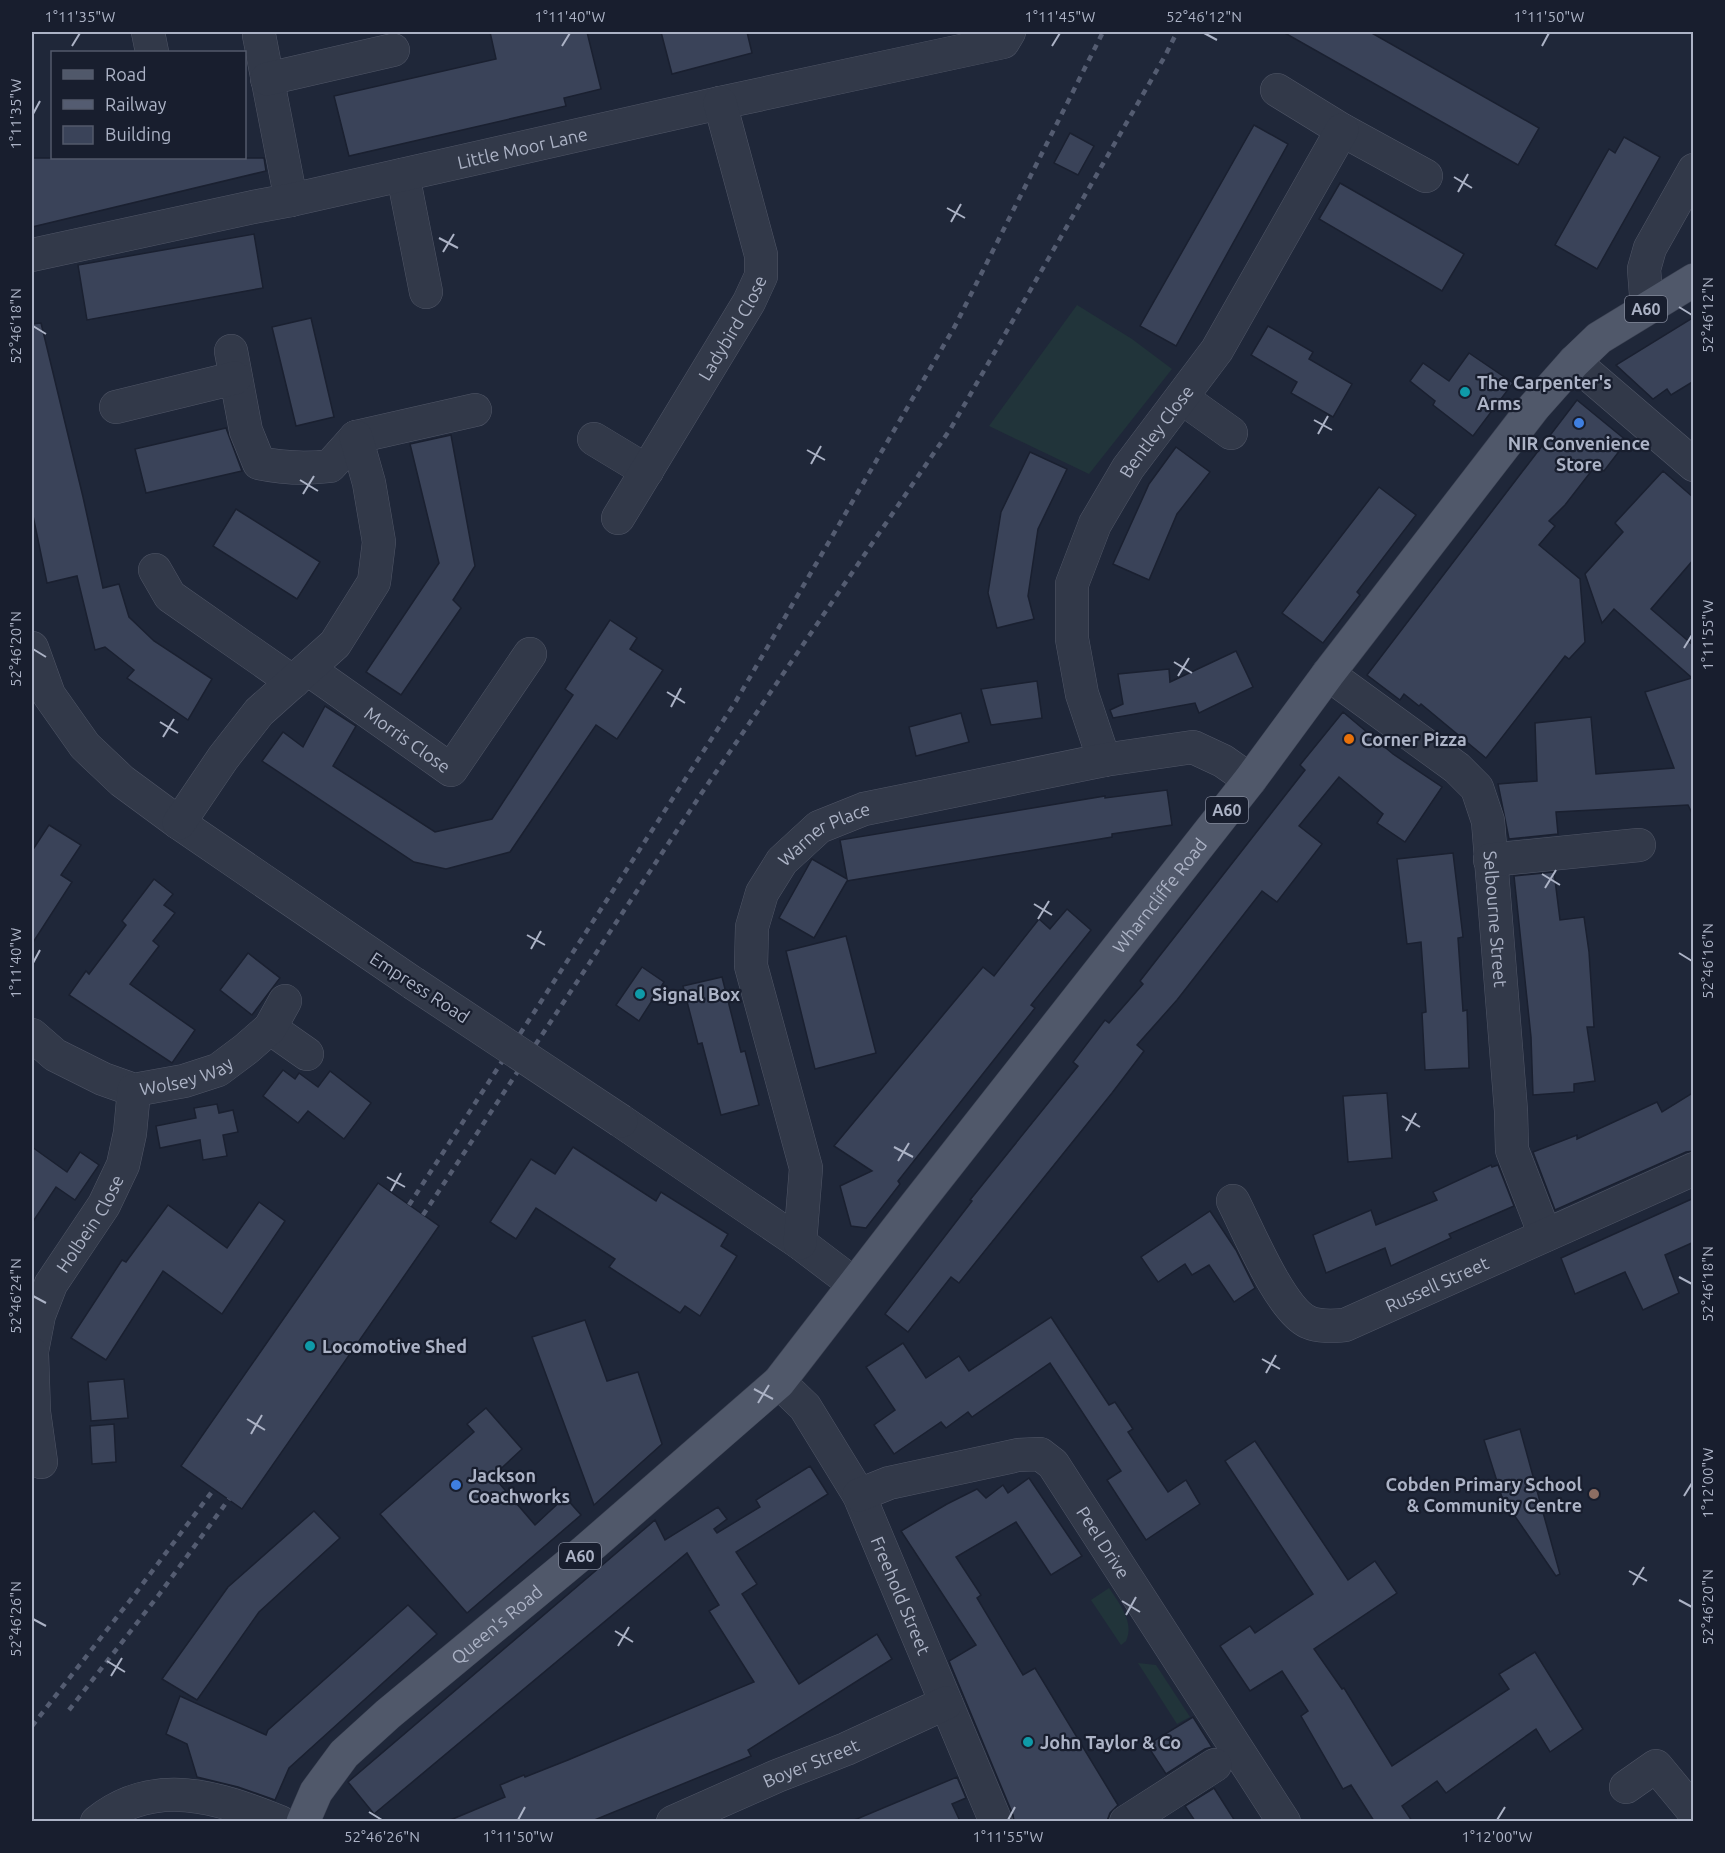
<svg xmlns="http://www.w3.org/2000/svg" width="1725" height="1853" font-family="Ubuntu,sans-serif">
<rect width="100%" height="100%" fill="#1f2739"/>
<g fill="#21343a">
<path d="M1077,305L1132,339L1172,369L1089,474L989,426Z"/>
<path d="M1109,1588C1119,1603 1135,1623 1126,1641L1121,1645L1091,1600Z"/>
<path d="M1138,1663L1156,1665L1190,1717L1177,1724Z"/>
</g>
<g fill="#3a4359" stroke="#1a2030" stroke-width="1.5">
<path d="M490,32H587L601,89L564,98L566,106L349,156L334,96L496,59Z"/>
<path d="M661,32H747L752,53L672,74Z"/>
<path d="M1283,32H1370L1539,128L1518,165Z"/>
<path d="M1254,125L1288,144L1176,346L1140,326Z"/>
<path d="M1070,133L1094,146L1078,175L1054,163Z"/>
<path d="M1624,137L1660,157L1597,269L1555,245L1609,149L1615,153Z"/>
<path d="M32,158H264L266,171L32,227Z"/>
<path d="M1340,183L1464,254L1442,291L1319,219Z"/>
<path d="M254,234L263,288L87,320L78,265Z"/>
<path d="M1694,317V381L1671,395L1667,389L1653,399L1616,365Z"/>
<path d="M311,318L334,417L296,426L272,327Z"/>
<path d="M41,323L83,497L103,588L119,584L129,617L154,641L212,679L188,720L127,678L134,670L105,647L95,650L77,576L47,583L32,511V324Z"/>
<path d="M1268,326L1313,352L1309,359L1352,384L1333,417L1291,393L1297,382L1251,355Z"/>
<path d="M1469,353L1513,383L1473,436L1433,405L1435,401L1410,381L1423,363L1449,381Z"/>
<path d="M1577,400L1627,441L1604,471L1596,465L1565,505L1549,521L1555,526L1539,545L1580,579L1585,642L1569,659L1565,656L1486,758L1421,704L1419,706L1404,694L1400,700L1367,675Z"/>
<path d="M226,428L242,471L146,493L135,449Z"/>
<path d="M451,435L475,566L453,600L461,608L401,695L366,672L439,563L410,444Z"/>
<path d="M1176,447L1210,472L1177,514L1149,580L1113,564L1149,484Z"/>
<path d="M1030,452L1067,469L1038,529L1028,596L1034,619L997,628L988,593L1001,512Z"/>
<path d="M1663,471L1694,498V559L1651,609L1694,646V813H1692L1688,805L1556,812L1558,834L1509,839L1498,784L1537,781L1535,723L1591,717L1596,774L1674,768L1645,692L1692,678L1614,609L1602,623L1585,574L1623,532L1615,523Z"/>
<path d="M1379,487L1416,515L1357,592L1360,595L1323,643L1282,613Z"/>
<path d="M236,509L320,562L297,599L213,546Z"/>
<path d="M610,620L637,638L630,649L663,670L617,739L596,725L510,852L446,869L414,862L262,761L283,732L303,747L325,706L356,726L333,766L435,832L492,819L573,695L565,689Z"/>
<path d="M1236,651L1253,687L1199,713L1195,703L1113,718L1110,710L1123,704L1118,674L1169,669L1170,682Z"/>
<path d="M1037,681L1042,718L991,725L981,689Z"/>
<path d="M1343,712L1393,754L1442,787L1405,842L1377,823L1383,814L1339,777L1299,826L1322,844L1277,902L1262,891L1177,1000L1137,1045L1144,1051L1112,1093L959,1283L951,1277L908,1332L885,1314L972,1201L970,1200L1078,1066L1073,1062L1105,1020L1109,1023L1143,984L1140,981L1305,770L1300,765Z"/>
<path d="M961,713L969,742L916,756L909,727Z"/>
<path d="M1167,790L1172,825L1112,834V837L847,881L814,938L779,918L812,859L847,879L840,840L1105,796V798Z"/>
<path d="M49,825L81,845L61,875L72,882L32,944V851Z"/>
<path d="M1453,853L1463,937L1458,938L1463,1011L1467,1010L1469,1068L1425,1070L1422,1013L1426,1012L1421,942L1407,944L1397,859Z"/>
<path d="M1554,872L1560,920L1584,917L1589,952L1594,1027H1587L1595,1081L1574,1084V1092L1533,1095L1531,1037L1514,876Z"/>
<path d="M154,879L173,894L164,905L175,913L153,941L159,946L130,984L195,1030L172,1063L69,995L86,971L89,974L126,925L122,921Z"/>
<path d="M1067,909L1091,930L1031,1005L1035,1008L898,1181L900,1184L866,1228L851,1226L840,1186L872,1171L834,1146L983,967L994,976L1039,919L1050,929Z"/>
<path d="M846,936L876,1053L815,1069L786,951Z"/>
<path d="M248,953L280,978L252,1015L220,990Z"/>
<path d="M642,967L664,982L639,1021L616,1005Z"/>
<path d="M722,977L741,1052L745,1051L759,1105L721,1115L702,1043L698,1044L683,986Z"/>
<path d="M283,1070L295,1079L299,1073L318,1087L330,1071L371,1103L344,1139L308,1111L298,1123L263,1096Z"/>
<path d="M1694,1092V1151L1686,1152L1555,1210L1533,1152L1577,1135V1139L1657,1102L1662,1112Z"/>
<path d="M1387,1093L1392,1158L1348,1162L1343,1096Z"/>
<path d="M217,1104L219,1113L233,1110L238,1132L223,1135L227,1156L203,1160L200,1140L160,1148L156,1126L196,1118L194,1108Z"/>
<path d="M32,1147L67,1172L80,1152L99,1165L75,1200L56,1187L32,1223Z"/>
<path d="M573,1147L656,1201L661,1192L728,1234L721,1246L737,1256L700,1316L685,1306L680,1313L609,1267L615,1259L536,1208L516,1239L490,1222L531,1159L555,1174Z"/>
<path d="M1491,1165L1492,1167L1498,1165L1514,1206L1449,1234L1451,1238L1391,1266L1385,1248L1326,1273L1313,1235L1371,1210L1376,1225L1437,1200L1433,1192Z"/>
<path d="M378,1183L439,1226L242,1509L181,1466Z"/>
<path d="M1694,1198V1242L1665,1255L1679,1293L1643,1310L1625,1272L1575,1294L1561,1258Z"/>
<path d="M259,1202L285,1221L222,1314L163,1271L106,1360L71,1338L122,1260L126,1262L168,1205L227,1248Z"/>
<path d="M1210,1211L1236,1250L1255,1288L1234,1302L1209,1265L1192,1275L1185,1264L1158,1282L1141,1257Z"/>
<path d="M1051,1317L1109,1405L1115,1402L1133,1429L1128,1432L1168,1492L1186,1480L1200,1504L1146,1540L1107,1480L1121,1471L1050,1363L972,1417L968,1412L946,1428L941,1422L894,1454L874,1425L895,1410L866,1367L903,1343L926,1378L959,1356L969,1371Z"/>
<path d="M585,1320L607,1381L638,1372L662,1444L594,1505L532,1337Z"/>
<path d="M124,1379L128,1418L91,1421L88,1382Z"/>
<path d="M486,1408L522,1449L493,1476L535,1525L565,1497L581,1515L467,1613L380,1514L474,1432L467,1424Z"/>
<path d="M114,1424L116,1462L92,1464L90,1426Z"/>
<path d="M1520,1429L1560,1574L1556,1576L1510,1509L1506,1510L1484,1440Z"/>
<path d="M1255,1441L1348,1580L1375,1561L1397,1593L1314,1649L1342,1689L1344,1688L1392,1766L1509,1689L1499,1674L1535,1652L1583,1729L1550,1752L1536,1729L1446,1793L1437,1781L1402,1806L1412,1821H1374L1351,1785L1343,1789L1301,1716L1308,1711L1282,1671L1250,1691L1220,1646L1250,1626L1255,1633L1313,1594L1225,1461Z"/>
<path d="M810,1466L828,1494L736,1552L757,1584L742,1594L799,1684L877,1634L892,1659L748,1750L751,1756L592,1821H448L505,1797L500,1785L524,1775L525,1777L568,1760L754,1682L709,1611L719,1605L687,1553L374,1814L348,1782L655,1520L665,1540L718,1507L727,1519L714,1529L717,1533L760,1507L756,1500Z"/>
<path d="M1029,1478L1082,1556L1051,1575L1016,1522L956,1557L981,1595L977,1598L1023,1675L1035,1668L1118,1805L1110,1813L1107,1821H1014L1013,1815L949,1661L976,1645L901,1531L947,1504L977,1489L986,1498L1003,1485L1008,1493Z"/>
<path d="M314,1511L340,1538L259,1612L197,1700L162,1679L228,1587Z"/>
<path d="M408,1605L437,1634L289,1768L275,1800L238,1787L197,1777L187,1744L166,1734L180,1696L266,1735L268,1730Z"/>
<path d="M1193,1717L1212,1747L1205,1749L1166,1774L1147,1745Z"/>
<path d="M957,1777L966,1798L952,1804L960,1821H852Z"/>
<path d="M1214,1788L1235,1821H1195L1185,1806Z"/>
</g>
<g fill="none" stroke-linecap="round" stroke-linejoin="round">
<defs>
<g id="minor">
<path d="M148,32L152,52"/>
<path d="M259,35L291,200"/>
<path d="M267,79L393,50"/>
<path d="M1277,90L1342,130L1426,176"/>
<path d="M403,175L426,292"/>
<path id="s1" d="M32,255L253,207L291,200L720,103L1003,42L1009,32"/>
<path d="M1647,308L1644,269L1650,248L1694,170"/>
<path d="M231,351L246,431L259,463C283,468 306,469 330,466L356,437L475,410"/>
<path d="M1574,362L1694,465"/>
<path d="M1182,398L1231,433"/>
<path d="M116,407L235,378"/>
<path d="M594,439L647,471"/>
<path id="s2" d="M618,518L749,302L761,276V255L720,103"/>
<path d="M155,570L170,596L293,682"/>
<path d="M32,648L49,695L85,746L122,781L179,823L413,983"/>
<path id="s3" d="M308,669L451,770L530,654"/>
<path id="s4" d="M1328,674L1457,768L1477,788L1488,821L1511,1111L1512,1150L1545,1235"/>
<path id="s5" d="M1104,760L1082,694L1072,639V584L1095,524L1128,468L1217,350L1342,130"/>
<path d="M179,823L223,758L259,712L335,644L374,582L379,542L369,483L356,437"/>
<path d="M1490,860L1639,845"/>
<path d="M270,1028L307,1054"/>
<path id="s6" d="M32,1035L55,1055L103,1079L134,1090L184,1081L218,1070L246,1049L270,1028L285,1001"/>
<path d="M621,1121L800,1243L854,1284"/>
<path id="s7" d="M1233,1201C1248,1230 1280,1309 1308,1322C1319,1327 1333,1326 1345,1325L1694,1169"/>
<path id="s8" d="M800,1243L806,1168L751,966L752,927L762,893L782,861L819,827L864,809L1104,760L1193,747L1223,761L1250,780"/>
<path id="s9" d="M32,1351L39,1315L51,1284L104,1205L123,1165L130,1133L134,1090"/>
<path d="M32,1354L34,1412L41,1462"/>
<path id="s10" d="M779,1382L805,1407L859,1495L996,1822"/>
<path id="s11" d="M859,1495L889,1483L1018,1455L1040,1454L1053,1464L1284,1822"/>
<path d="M1626,1787L1656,1766L1694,1812"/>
<path d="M97,1822C154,1776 218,1797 280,1822"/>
<path id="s12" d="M673,1822L777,1776L846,1749L946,1703"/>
<path d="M1126,1822L1215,1765"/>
</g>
<g id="major">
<path id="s13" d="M303,1822L316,1792L344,1754L388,1714L585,1551L779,1382L915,1206L1250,780L1328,674L1534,407L1574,362L1599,338L1694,280"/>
</g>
</defs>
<use href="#minor" stroke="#505667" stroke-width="34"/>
<use href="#major" stroke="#3c4253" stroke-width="34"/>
<use href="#minor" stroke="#323949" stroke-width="33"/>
<use href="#major" stroke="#50586a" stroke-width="33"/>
<g stroke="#545c71" stroke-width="4.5" stroke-dasharray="6 6" stroke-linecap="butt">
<path d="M409,1205L736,701L955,326L1103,32"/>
<path d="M423,1215L701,794L951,428L1165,56L1177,32"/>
<path d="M69,1710L158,1596L229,1499"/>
<path d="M32,1726L135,1594L214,1489"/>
</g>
<defs>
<path id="minor-bridge" d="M413,983L621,1121"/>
</defs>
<use href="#minor-bridge" stroke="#505667" stroke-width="34" stroke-linecap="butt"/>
<use href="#minor-bridge" stroke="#323949" stroke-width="33"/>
</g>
<path fill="none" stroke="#acb3c6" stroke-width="2" d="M1204,33L1217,40M72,46L80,33M562,46L570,33M1052,46L1060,33M1542,46L1549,33M33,114L40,101M1454,177L1472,188M1458,192L1468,174M947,208L965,218M951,222L961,204M439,238L458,248M443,252L454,234M1679,307L1692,315M33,326L46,334M1314,420L1332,430M1318,434L1328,416M807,450L825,460M811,464L821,446M300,480L318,491M303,494L314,476M1684,648L1692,635M33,649L46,657M1174,662L1192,673M1178,676L1189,658M667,692L685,703M671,707L681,688M160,722L178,733M163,737L174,719M1542,874L1560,885M1545,888L1556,870M1034,904L1052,915M1038,919L1049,901M527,935L545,945M531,949L541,931M1679,953L1692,961M33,963L40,950M1402,1116L1420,1127M1406,1131L1416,1113M894,1147L913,1157M898,1161L909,1143M387,1177L405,1187M391,1191L401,1173M1679,1277L1692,1284M33,1296L46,1303M1262,1359L1280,1369M1266,1373L1276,1355M754,1389L773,1399M758,1403L769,1385M247,1419L265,1430M251,1434L262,1415M1684,1496L1692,1483M1629,1571L1647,1581M1633,1585L1644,1567M1679,1600L1692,1607M1122,1601L1140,1612M1126,1615L1136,1597M33,1619L46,1626M615,1631L633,1642M618,1646L629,1627M107,1661L125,1672M111,1676L122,1658M369,1812L382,1820M518,1820L525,1807M1008,1820L1015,1807M1497,1820L1505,1807"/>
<g fill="#0f9aa8" stroke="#181e2e" stroke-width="2">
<circle cx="1465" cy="392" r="6"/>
<circle cx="640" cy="994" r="6"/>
<circle cx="310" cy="1346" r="6"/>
<circle cx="1028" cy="1742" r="6"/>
</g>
<g fill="#3f7fe0" stroke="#181e2e" stroke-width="2">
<circle cx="1579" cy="423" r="6"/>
<circle cx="456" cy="1485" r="6"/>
</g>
<circle fill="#e8710a" stroke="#181e2e" stroke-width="2" cx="1349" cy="739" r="6"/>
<circle fill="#8d6e63" stroke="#181e2e" stroke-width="2" cx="1594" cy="1494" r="6"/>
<g text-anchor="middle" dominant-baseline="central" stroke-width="4.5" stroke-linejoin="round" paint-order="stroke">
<g fill="#181e2e" stroke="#808698" stroke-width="1.5">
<rect x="1625" y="296" width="42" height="26" rx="4.5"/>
<rect x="1206" y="797" width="42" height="26" rx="4.5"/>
<rect x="559" y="1543" width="42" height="26" rx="4.5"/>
</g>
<g font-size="16" font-weight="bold" fill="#acb3c6">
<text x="1646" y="309">A60</text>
<text x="1227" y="810">A60</text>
<text x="580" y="1556">A60</text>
</g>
<g font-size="18" fill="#acb3c6" stroke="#181e2e">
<text stroke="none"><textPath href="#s1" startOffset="502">Little Moor Lane</textPath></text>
<text stroke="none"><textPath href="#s2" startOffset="222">Ladybird Close</textPath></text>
<text stroke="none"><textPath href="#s5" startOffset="356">Bentley Close</textPath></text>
<text stroke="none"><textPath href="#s3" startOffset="122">Morris Close</textPath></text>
<text stroke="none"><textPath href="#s8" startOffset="448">Warner Place</textPath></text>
<text stroke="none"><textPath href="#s13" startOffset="1270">Wharncliffe Road</textPath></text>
<text stroke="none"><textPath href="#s4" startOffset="321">Selbourne Street</textPath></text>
<text transform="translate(420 987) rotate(33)">Empress Road</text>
<text stroke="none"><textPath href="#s6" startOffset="171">Wolsey Way</textPath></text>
<text stroke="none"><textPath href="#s9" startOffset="142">Holbein Close</textPath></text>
<text stroke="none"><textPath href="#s7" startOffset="282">Russell Street</textPath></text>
<text stroke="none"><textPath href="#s11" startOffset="296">Peel Drive</textPath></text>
<text stroke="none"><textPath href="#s10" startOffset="248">Freehold Street</textPath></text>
<text stroke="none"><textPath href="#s13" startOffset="280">Queen's Road</textPath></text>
<text stroke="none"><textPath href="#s12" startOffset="150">Boyer Street</textPath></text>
</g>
<g font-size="18" font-weight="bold" fill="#acb3c6" stroke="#181e2e" text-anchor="start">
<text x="1477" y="382">The Carpenter's<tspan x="1477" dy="21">Arms</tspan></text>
<text x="1579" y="443" text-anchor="middle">NIR Convenience<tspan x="1579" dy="21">Store</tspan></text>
<text x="1361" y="739">Corner Pizza</text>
<text x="652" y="994">Signal Box</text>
<text x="322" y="1346">Locomotive Shed</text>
<text x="468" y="1475">Jackson<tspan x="468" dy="21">Coachworks</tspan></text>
<text x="1582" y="1484" text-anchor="end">Cobden Primary School<tspan x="1582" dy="21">&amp; Community Centre</tspan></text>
<text x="1040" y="1742">John Taylor &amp; Co</text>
</g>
</g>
<rect width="1725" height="1853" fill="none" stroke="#181e2e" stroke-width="66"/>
<rect x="51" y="51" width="195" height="108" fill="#181e2e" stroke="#535a6b" stroke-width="1.5"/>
<rect x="63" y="70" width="30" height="9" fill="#50586a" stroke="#535a6b" stroke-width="1.5"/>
<text x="105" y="81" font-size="18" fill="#acb3c6">Road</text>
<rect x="63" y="100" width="30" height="9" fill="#545c71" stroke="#535a6b" stroke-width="1.5"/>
<text x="105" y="111" font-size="18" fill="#acb3c6">Railway</text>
<rect x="63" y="126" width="30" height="18" fill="#3a4359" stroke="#535a6b" stroke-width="1.5"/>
<text x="105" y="141" font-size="18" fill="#acb3c6">Building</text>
<rect x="33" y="33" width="1659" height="1787" fill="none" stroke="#acb3c6" stroke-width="2"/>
<g font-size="15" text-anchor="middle" fill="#acb3c6">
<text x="80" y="22">1°11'35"W</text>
<text x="570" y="22">1°11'40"W</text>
<text x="1060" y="22">1°11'45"W</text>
<text x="1204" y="22">52°46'12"N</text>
<text x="1549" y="22">1°11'50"W</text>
<text transform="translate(16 114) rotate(-90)" y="5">1°11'35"W</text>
<text transform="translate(1708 315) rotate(-90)" y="5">52°46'12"N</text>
<text transform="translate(16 326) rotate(-90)" y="5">52°46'18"N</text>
<text transform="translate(1708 635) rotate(-90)" y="5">1°11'55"W</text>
<text transform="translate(16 649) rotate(-90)" y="5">52°46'20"N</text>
<text transform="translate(1708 961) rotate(-90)" y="5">52°46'16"N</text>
<text transform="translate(16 963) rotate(-90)" y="5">1°11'40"W</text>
<text transform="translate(1708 1284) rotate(-90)" y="5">52°46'18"N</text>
<text transform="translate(16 1296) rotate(-90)" y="5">52°46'24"N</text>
<text transform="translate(1708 1483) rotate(-90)" y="5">1°12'00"W</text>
<text transform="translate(1708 1607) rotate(-90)" y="5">52°46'20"N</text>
<text transform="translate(16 1619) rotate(-90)" y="5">52°46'26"N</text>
<text x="382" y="1842">52°46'26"N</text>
<text x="518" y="1842">1°11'50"W</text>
<text x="1008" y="1842">1°11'55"W</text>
<text x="1497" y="1842">1°12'00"W</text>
</g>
</svg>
